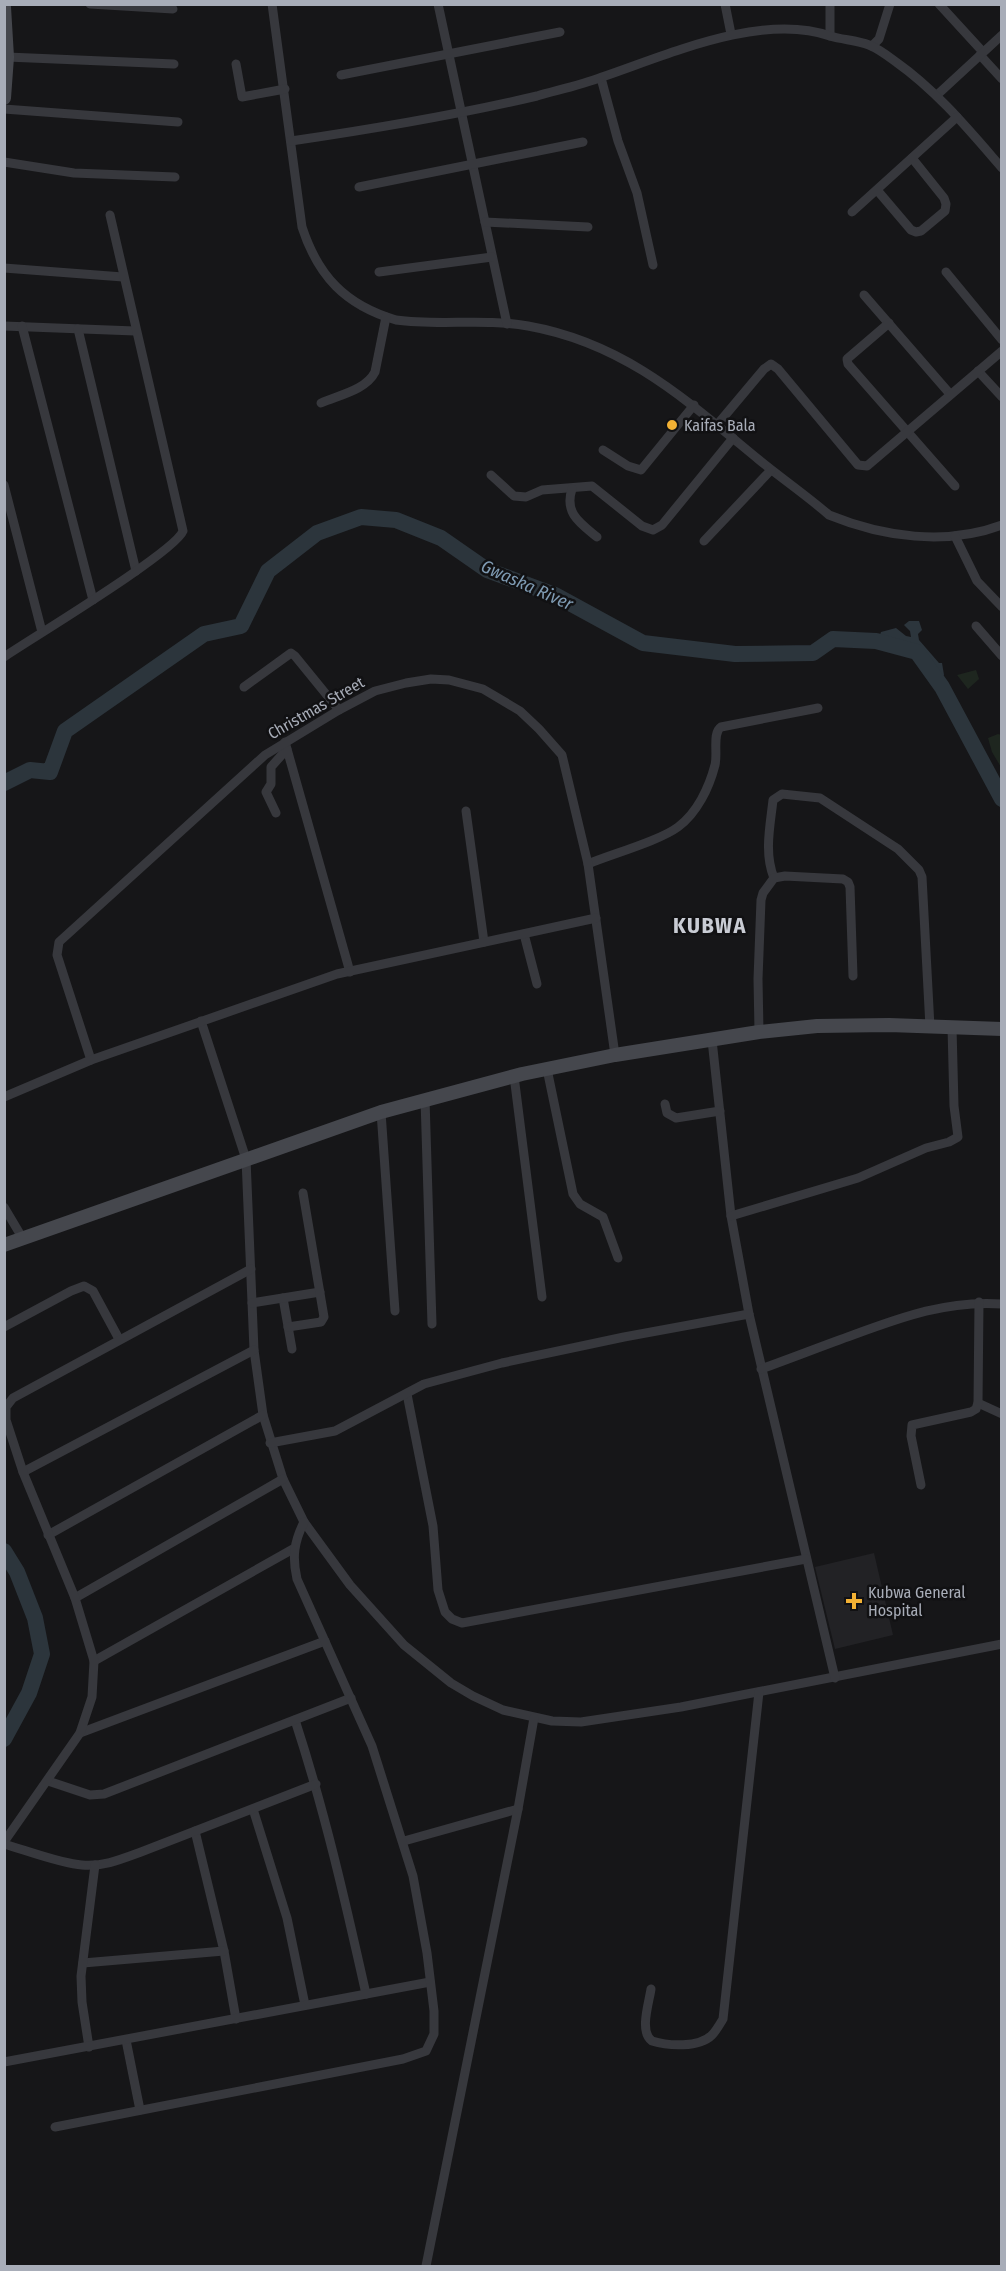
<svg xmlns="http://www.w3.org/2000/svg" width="1006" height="2271" font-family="'Fira Sans Condensed',sans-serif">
<rect width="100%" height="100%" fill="#161618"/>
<path fill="#222225" d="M874,1553L893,1635L835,1649L815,1567Z"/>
<g fill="#1e261f">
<path d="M976,670L979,679L968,689L957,675Z"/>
<path d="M998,734L1001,735V767L992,752L988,738Z"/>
</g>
<path fill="#2c353c" d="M909,621H919L922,630L918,634L919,640L939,663H942L944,675L940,679L917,649L878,640L881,632L896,628L906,636L911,637L910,631L904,625Z"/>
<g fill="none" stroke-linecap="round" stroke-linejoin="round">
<g stroke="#2c353c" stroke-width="16">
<path d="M4,783L30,770L50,772L65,731L204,634L241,626L268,571L317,533L361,517L396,520L441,538L487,570L555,595L643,643L735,654L813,653L833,639L876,641L917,652L942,687L1002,799"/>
<path d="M4,1551L17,1572L35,1618L42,1654L29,1693L4,1739"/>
</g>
<g stroke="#37383d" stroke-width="9">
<path d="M90,4L173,9"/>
<path d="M272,4L302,227C318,276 345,305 396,320C439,326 484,318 528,326C624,343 685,399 758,459C781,478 806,495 829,515C883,537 946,546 1002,525"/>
<path d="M438,4L507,324"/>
<path d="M725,4L731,34"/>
<path d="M830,4V36"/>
<path d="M939,4L983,52"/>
<path d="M872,46L879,39L890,4"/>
<path d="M980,55L1002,79"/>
<path d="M7,57L174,64"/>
<path d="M236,64L242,97L285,89"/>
<path d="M341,75L560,32"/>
<path d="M601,78L618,141L637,193L653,265"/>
<path d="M937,95L1002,35"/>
<path d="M4,109L178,122"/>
<path d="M291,141C373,129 456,115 537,96C558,90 581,85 602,77C667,55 762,12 830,36C843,40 857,40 869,45C879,49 888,56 896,62C937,91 969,130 1002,168"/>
<path d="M4,162L74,173L175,177"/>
<path d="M359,187L583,142"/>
<path d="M877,190L911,230L916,232L921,231L945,211L946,204L944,198L912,158"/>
<path d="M852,212L957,117"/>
<path d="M485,222L588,227"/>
<path d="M4,268L123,277"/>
<path d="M379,272L492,257"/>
<path d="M946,272L1002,340"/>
<path d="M864,295L950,394"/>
<path d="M889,323L847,359L848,364L955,486"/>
<path d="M4,326L135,331"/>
<path d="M22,326L93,600"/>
<path d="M78,329L136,571"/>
<path d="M978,371L1002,397"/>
<path d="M321,403C339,395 366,390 375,372L386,317"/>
<path d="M717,425L764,369L771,364L778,369L858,465L867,466L1002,351"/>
<path d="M603,450L628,466L641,470L694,405"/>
<path d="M491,475L514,496L526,497L542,490L592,486L642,526L653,530L662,525L733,438"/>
<path d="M4,485L42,632"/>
<path d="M572,489C564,513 580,523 597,537"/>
<path d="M955,536L977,581L1002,607"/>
<path d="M704,541L771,470"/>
<path d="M976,626L1002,656"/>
<path d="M4,657C32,638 175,552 183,531L110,215"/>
<path d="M244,687L291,653L295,656L339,710"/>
<path d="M285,742L350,972"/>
<path d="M466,811L484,942"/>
<path d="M276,813L266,792L271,784V767L287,749"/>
<path d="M588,864C612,854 659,841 678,827C697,813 709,788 715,765C718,753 712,733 721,727L818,708"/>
<path d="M774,878C764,853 770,827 773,800L782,794L820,798L898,849L919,870L922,877L930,1027"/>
<path d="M524,934L537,984"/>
<path d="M201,1021L246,1159L254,1350L263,1415L283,1479L304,1522L350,1585L404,1645L451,1683L473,1696L503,1710L552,1721L581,1722L681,1707L1002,1644"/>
<path d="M759,1032L758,979L761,900L763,893L774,878L785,876L843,879L848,882L850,887L853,976"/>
<path d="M712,1040L731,1216L749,1314L835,1678"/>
<path d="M91,1060L57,955L59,942L265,755L339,710L375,691L406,683L431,679L449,680L483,689L520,711L539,729L562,755L588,864L615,1055"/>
<path d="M547,1069L573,1194L580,1204L603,1217L618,1258"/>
<path d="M514,1076L542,1297"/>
<path d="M4,1097L91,1060L337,974L596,918"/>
<path d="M425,1099L432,1324"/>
<path d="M665,1104L667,1113L676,1118L720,1111"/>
<path d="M381,1112L395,1311"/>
<path d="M4,1207L23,1239"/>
<path d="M731,1216L858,1178L926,1148L949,1142L958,1137L954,1106L952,1027"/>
<path d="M283,1298L292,1349"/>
<path d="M252,1303L320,1292"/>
<path d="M4,1327L71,1291L84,1286L93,1291L119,1339"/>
<path d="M288,1327L321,1322L324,1317L303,1193"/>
<path d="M761,1369C792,1358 822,1346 853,1335C902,1317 948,1300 1002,1304"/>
<path d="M407,1394L433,1526L438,1590L445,1612L452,1619L462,1623L806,1559"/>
<path d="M978,1403L1002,1414"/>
<path d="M270,1443L335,1431L424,1384L502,1363L624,1337L749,1314"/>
<path d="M23,1472L254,1350"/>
<path d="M921,1485L911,1436L912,1425L971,1412L976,1409L978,1403L979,1302"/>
<path d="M48,1535L263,1415"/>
<path d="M75,1598L283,1479"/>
<path d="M94,1661L293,1549"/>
<path d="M295,1720C325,1812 345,1900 366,1994"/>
<path d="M80,1733L325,1641"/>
<path d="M48,1781L90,1795L104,1794L351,1698"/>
<path d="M253,1809L287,1918L305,2005"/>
<path d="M195,1831L224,1951L236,2019"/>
<path d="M404,1841L518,1809"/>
<path d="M4,1842L80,1733L92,1697L94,1661L75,1598L23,1472L6,1420V1407L13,1398L251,1269"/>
<path d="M4,1844C25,1850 62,1864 82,1865C103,1867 122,1859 141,1852L316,1784"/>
<path d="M83,1963L224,1951"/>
<path d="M651,1989C649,2003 639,2032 652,2041C668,2046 699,2048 712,2035C716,2031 720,2024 723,2019L759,1692"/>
<path d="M126,2040L140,2110"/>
<path d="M89,2047L82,2002L81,1976L95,1865"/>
<path d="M4,2062L430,1982"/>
<path d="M55,2127L403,2059L426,2051L434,2034V2011L427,1953L413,1876L372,1746L297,1579C292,1557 294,1542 304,1522"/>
<path d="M426,2266L518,1809L534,1718"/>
</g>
<g stroke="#45474d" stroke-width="14">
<path d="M4,7L7,57L4,98"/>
<path d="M4,1245L381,1112L522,1074L615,1055L759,1032L817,1026L889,1025L1002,1029"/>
</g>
</g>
<g fill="#f2b134" stroke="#111113" stroke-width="2">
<circle cx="672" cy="425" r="6"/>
<path d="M851 1592h6v6h6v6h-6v6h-6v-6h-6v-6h6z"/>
</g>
<g text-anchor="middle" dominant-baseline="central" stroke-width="5" stroke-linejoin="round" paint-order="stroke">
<g font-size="16" fill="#a8adb8" stroke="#111113" text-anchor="start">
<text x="684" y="425">Kaifas Bala</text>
<text x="868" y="1592">Kubwa General<tspan x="868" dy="18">Hospital</tspan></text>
</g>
<g font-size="16" fill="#a8adb8" stroke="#111113">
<text transform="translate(316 708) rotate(-30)">Christmas Street</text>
</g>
<g font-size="18" font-style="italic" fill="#7f9bb3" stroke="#111113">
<text transform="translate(527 585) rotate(24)">Gwaska River</text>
</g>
<g font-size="22" font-weight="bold" letter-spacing="1.5" fill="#c9ccd4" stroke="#111113">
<text x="710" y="925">KUBWA</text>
</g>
</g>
<rect width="1006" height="2271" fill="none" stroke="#a8adb8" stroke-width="12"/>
</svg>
